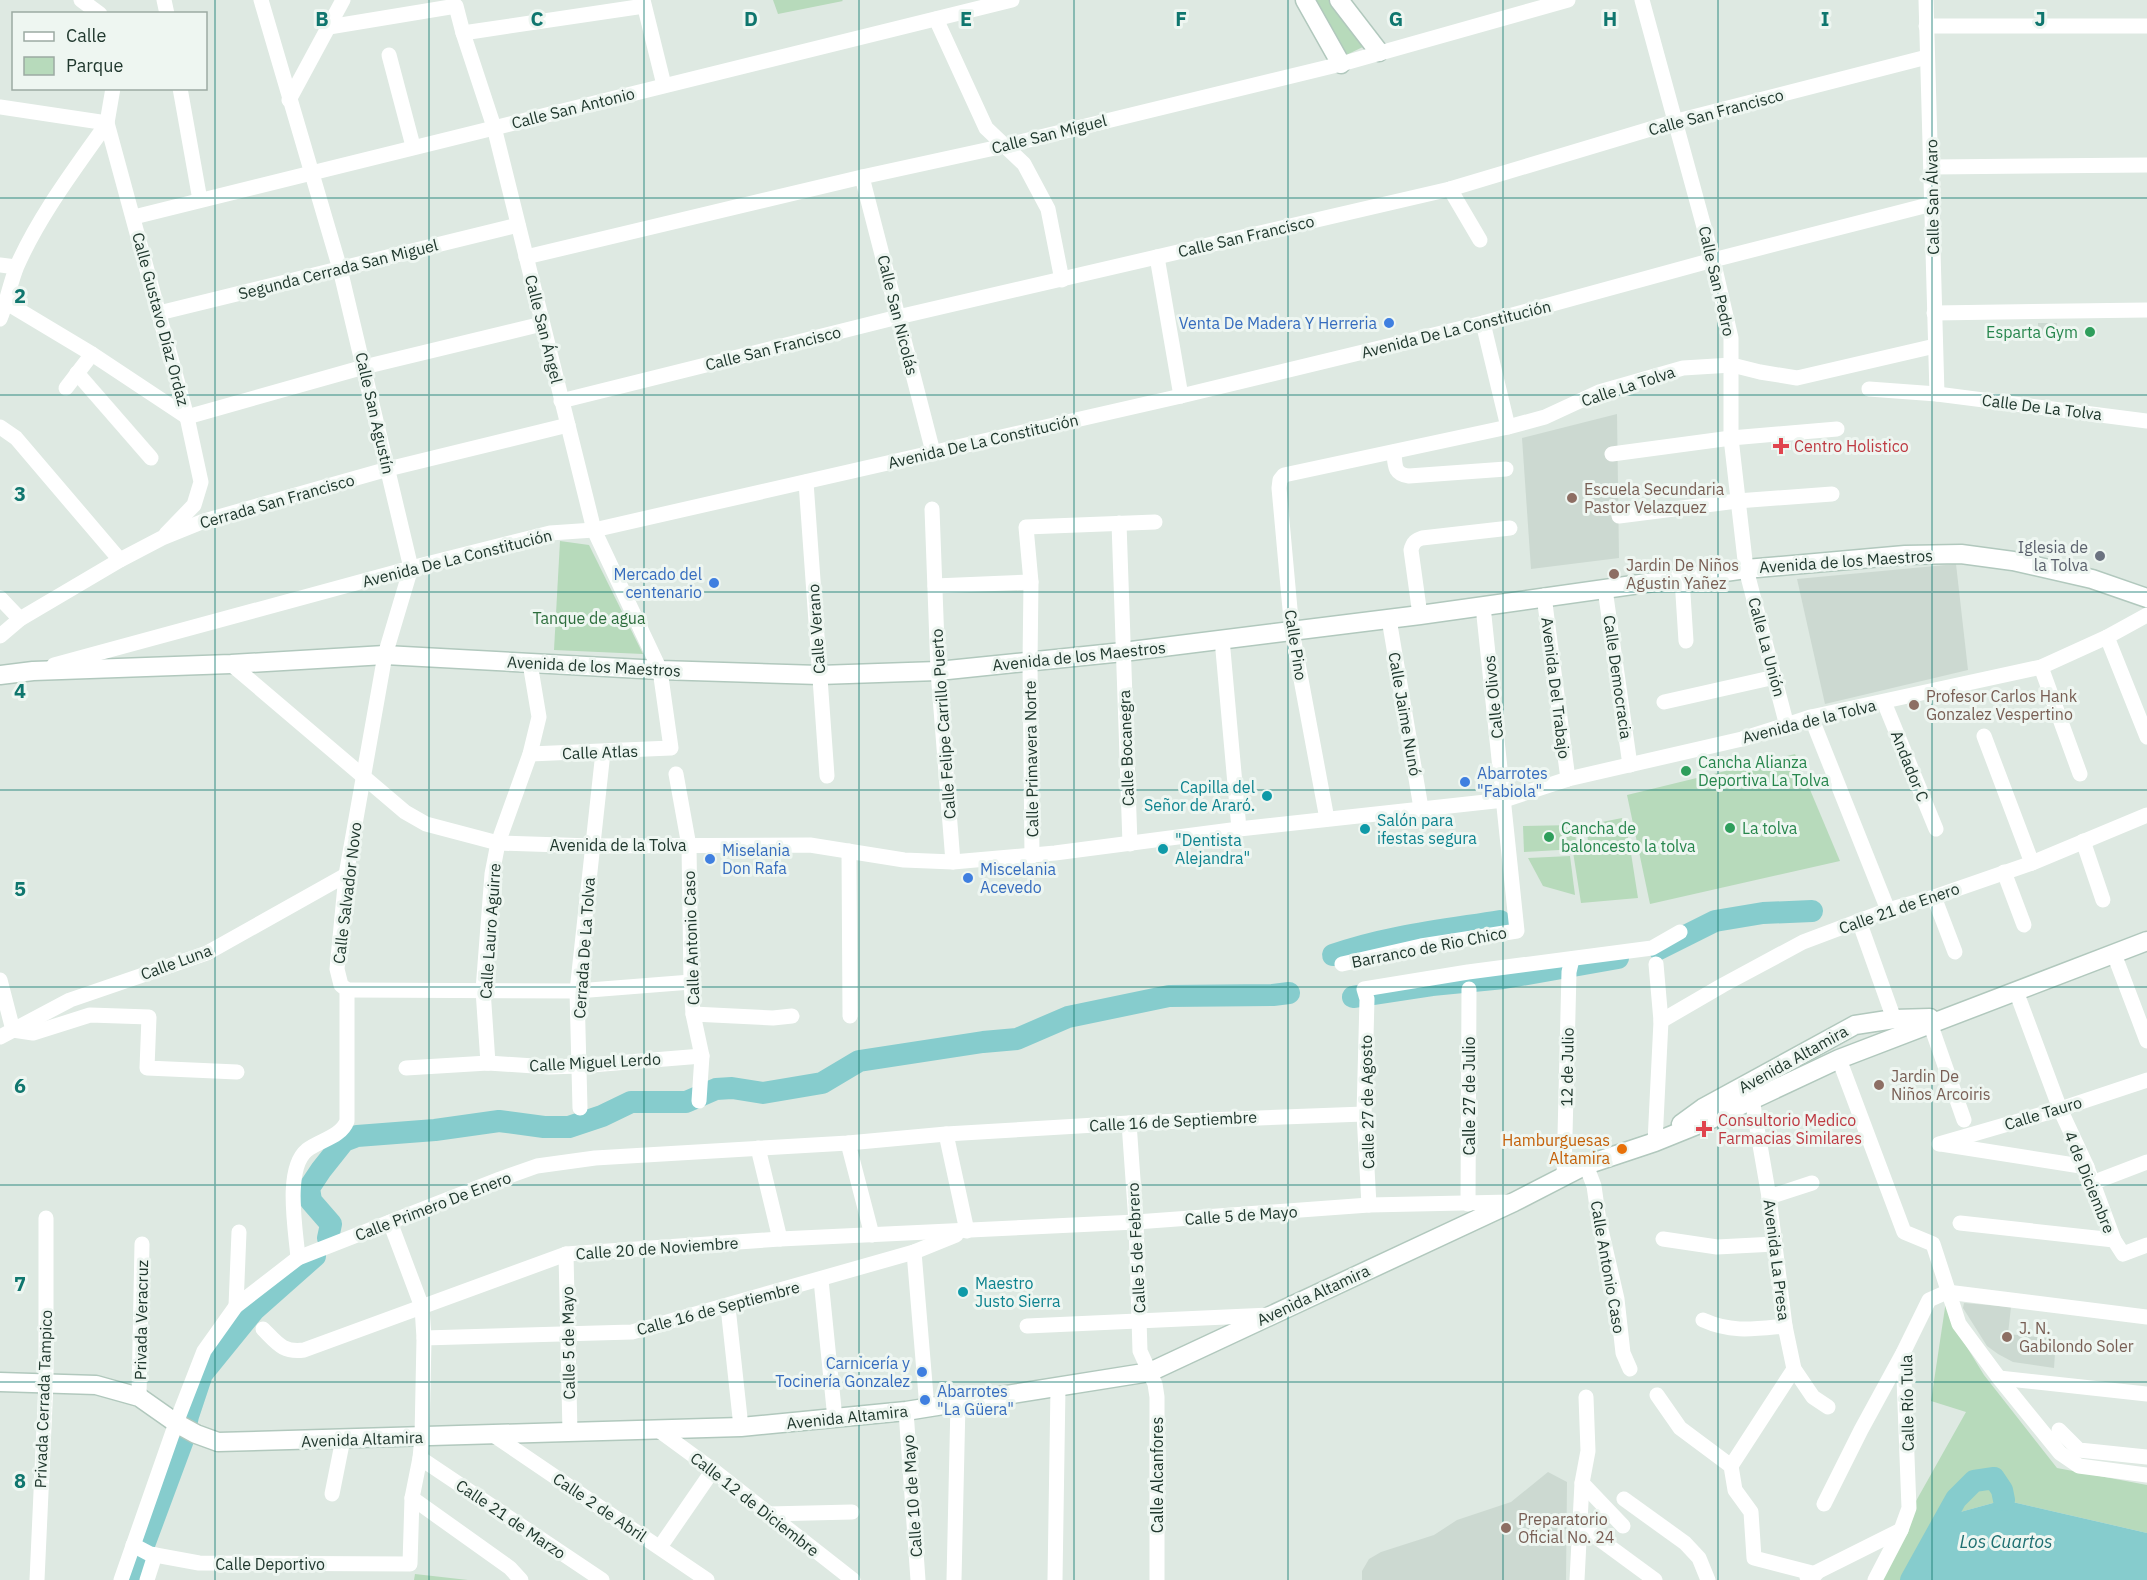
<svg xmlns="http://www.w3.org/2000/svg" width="2147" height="1580" font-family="'IBM Plex Sans',sans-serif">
<rect width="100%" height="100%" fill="#dee9e2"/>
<g fill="#ccd9d1">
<path d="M2038,323H2057V338L2038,337Z"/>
<path d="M1617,414L1619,558L1531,569L1522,438Z"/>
<path d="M1956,564L1968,670L1825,704L1797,579Z"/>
<path d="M1964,1303L2011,1307L2008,1334L2056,1339L2054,1368L2013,1362L1998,1354L1987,1346L1963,1308Z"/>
<path d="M1548,1472L1567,1482L1566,1580H1362V1571L1369,1559L1381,1552L1434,1535L1457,1520L1511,1502Z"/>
</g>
<g fill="#b7dabb">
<path d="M773,0H842L843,1L778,14Z"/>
<path d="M1306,0H1340L1369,44L1340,58Z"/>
<path d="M560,541L589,545L643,654L554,650Z"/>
<path d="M1795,754L1840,861L1650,904L1627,795Z"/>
<path d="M1622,818L1629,841L1588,844L1587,825Z"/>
<path d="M1574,825L1577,849L1524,852L1523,826Z"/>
<path d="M1630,847L1638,898L1581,903L1573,852Z"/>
<path d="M1570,856L1575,895L1543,886L1528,858Z"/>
<path d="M1946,1301L1957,1331L1984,1375L2057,1468L2147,1485V1533L2004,1500L1953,1514L1920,1580H1878L1916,1501L1966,1412L1931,1401Z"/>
<path d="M415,1574L468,1580H414Z"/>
</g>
<path fill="#86cccd" d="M2004,1500L2147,1533V1580H1920L1953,1514Z"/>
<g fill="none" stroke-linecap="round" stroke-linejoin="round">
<g stroke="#86cccd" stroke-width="22">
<path d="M1659,949L1715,921L1763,913L1812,911"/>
<path d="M1333,955C1387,936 1444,930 1500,921"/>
<path d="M1353,997L1432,985L1504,978L1618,958"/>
<path d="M328,1238L331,1224L311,1201L309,1188L321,1170L344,1141L357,1136L435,1130L499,1121L544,1127H569L602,1116L631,1102H686L716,1089L732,1088L763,1093L822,1083L859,1061L983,1042L1017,1039L1068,1017L1169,996L1273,995L1289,993"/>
<path d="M131,1580L183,1440L188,1416L202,1374L254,1310L315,1256"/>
<path d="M1911,1580L1956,1499L1974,1481L1994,1478L2002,1490L2004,1500"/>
</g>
<defs>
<g id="secondary">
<path d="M1305,0L1341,64"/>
<path d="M1339,0L1379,52"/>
<path d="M0,675L33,671L231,664L385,655L660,670L819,675L938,671L1123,652L1420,615L1746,569L1905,555L1961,554L2013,561L2092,579L2147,598"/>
<path d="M1681,1124L1703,1108L1855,1025L1894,1019L1930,1018"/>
<path d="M0,1382L96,1385L139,1397L176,1423L196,1434L218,1442L741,1427L906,1411L1150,1372L1514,1202L1586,1165L1655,1142L1707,1121L1839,1059L2147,941"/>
</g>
</defs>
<use href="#secondary" stroke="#b1c8bd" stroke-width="21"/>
<g stroke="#fff" stroke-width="15">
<path d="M81,0L100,14"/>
<path d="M164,0L167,14"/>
<path d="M261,0L340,269L411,568L385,655L346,875L337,969L341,985L347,990V1121C341,1137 320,1140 307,1150C284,1169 296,1231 298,1258"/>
<path d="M643,0L664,85"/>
<path d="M1642,0L1713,260L1731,338V438L1746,569L1787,726"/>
<path d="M1926,0L1937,394"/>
<path d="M936,19L986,128L1024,164L1048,209L1062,280"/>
<path d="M1926,26H2147"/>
<path d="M329,27L456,6L463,33L494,127L594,530L660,670L671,748L530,754"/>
<path d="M463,33L644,6"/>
<path d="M389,55L413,146"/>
<path d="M113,88L107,123L187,417L201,482L194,505L166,534"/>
<path d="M180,88L200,200"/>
<path d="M289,100L343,0"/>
<path d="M0,107L107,123"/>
<path d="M1932,167L2147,165"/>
<path d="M862,177L933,452"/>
<path d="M1450,189L1480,240"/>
<path d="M134,217L1012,0"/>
<path d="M526,257L862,177L1004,146L1341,64L1568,0"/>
<path d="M1157,257L1181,396"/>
<path d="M0,265L16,267"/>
<path d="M7,303L92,354L187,417L364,367L542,324"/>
<path d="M159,313L518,225"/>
<path d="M1934,313L2147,310"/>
<path d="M0,319C7,302 10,283 17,266C40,214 75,169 107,123"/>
<path d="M1483,323L1508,427"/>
<path d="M77,373L151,458"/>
<path d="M66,388L92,354"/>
<path d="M1869,389L1937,394L2147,421"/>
<path d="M561,401L898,317L1450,189L1677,121L1927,57"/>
<path d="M0,427L16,438L120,560"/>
<path d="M1394,452C1395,466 1394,474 1409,476L1506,469"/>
<path d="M1612,454L1731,438L1837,429"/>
<path d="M806,482L827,776"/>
<path d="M932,509L938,671L953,862"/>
<path d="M1619,516L1737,501L1832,494"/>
<path d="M1119,523L1130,844"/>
<path d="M1682,579L1686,641"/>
<path d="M935,586L1031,582"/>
<path d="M1605,589L1630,765"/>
<path d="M1544,596L1568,779"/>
<path d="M0,598L20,619"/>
<path d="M1420,615L1411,550C1413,542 1416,540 1422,538L1510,528"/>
<path d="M1389,619L1421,808"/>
<path d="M0,636L20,619L120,560L162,538L204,521L388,469L568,425"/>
<path d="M2107,637L2147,737"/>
<path d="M1222,639L1239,829"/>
<path d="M231,664L405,812L426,824L498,843L592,846L810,845L904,860L953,862L1055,853L1239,829L1504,800L1568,779L1742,739L1811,717L2041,667L2107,637L2147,615"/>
<path d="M54,665L411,568L550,533L594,530L1181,396L1483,323L1713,260L1932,204"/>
<path d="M2041,667L2080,774"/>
<path d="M1664,702L1775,677"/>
<path d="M1884,702L1936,829"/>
<path d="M1811,717L1888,910"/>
<path d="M1984,736L2032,863"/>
<path d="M676,774L689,846L691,982L693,1014L702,1056L699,1101"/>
<path d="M1327,819L1292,631L1279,488L1280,480L1284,475L1508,427L1545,417L1599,392L1683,368L1732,365L1760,372L1797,378L1935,346"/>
<path d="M2083,841L2103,900"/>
<path d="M849,851L850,1016"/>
<path d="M1032,856L1030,663L1031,582L1026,527L1155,522"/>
<path d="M2004,872L2024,925"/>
<path d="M1934,897L1955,952"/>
<path d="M1859,921L1894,1019"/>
<path d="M2114,954L2147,1041"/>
<path d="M1342,964L1421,946L1517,931L1483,606"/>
<path d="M0,980L13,1030L33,1033L90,1015L149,1017L147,1068L237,1072"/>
<path d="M347,990L577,991L691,982"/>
<path d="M2016,991L2060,1109L2087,1167L2114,1240L2123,1254L2147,1245"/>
<path d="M693,1014L773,1018L792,1016"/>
<path d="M1661,1021L1723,985L1803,942L1888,910L1934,897L2032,863L2147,815"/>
<path d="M1930,1023L1964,1120"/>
<path d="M0,1037L70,1000L207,953L346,875"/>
<path d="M1839,1059L1904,1232L1933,1244L1959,1324L1999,1378L2060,1453L2079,1466L2147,1475"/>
<path d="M488,1063L483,990L492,874L498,843L530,754L539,717L530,663"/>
<path d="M406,1068L488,1063L549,1067L579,1066L702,1056"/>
<path d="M1752,1099L1769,1197L1785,1326L1794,1369L1813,1397L1828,1407"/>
<path d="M580,1108L577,991L603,752"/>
<path d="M1129,1123L1136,1222L1140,1351L1155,1384L1157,1397V1580"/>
<path d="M946,1134L967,1231"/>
<path d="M1655,1142L1661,1021L1656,964"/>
<path d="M848,1143L872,1235"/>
<path d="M1939,1144L2060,1109L2147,1080"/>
<path d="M1941,1144L2087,1167"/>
<path d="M758,1148L780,1239"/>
<path d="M1586,1165L1594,1186L1599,1221L1617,1299L1623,1353L1630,1369"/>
<path d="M1564,1176L1569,972L1572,959"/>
<path d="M2092,1183L2147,1162"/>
<path d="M1769,1197L1812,1183"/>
<path d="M1468,1204L1469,989"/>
<path d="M1369,1205L1364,1114L1367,999L1364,989L1468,972L1652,948L1680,932"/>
<path d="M1960,1223L2114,1240"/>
<path d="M1663,1239L1717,1247L1775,1244"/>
<path d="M914,1252L927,1408"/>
<path d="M566,1254L570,1432"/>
<path d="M821,1280L835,1419"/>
<path d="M1947,1292L2147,1317"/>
<path d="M236,1306L239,1232"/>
<path d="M728,1307L741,1427"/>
<path d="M1703,1320C1732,1333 1754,1329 1785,1326"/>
<path d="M1027,1326L1270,1315"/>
<path d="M263,1329C277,1343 283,1353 304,1350L566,1254L780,1239L1136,1222L1369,1205L1511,1202"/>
<path d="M424,1338L632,1332L914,1252L956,1235"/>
<path d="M1999,1378L2147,1394"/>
<path d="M1657,1395L1680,1428L1731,1466L1735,1490L1751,1512L1754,1558L1816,1574"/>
<path d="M139,1397L142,1244"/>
<path d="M906,1411L918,1580"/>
<path d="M657,1429L713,1470L853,1580"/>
<path d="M2059,1430L2079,1450L2147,1457"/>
<path d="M492,1434L707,1580"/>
<path d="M420,1458L602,1580"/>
<path d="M1731,1466L1794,1369"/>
<path d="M1582,1483L1623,1526"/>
<path d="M332,1494L343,1439"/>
<path d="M412,1498L510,1568L521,1580"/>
<path d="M1624,1499L1685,1543L1699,1558L1708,1580"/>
<path d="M1824,1504L1861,1430L1903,1353L1929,1300L1947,1292"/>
<path d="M768,1514L852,1512"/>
<path d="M1580,1525L1655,1580"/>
<path d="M133,1545L150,1554L199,1563L410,1564L412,1498L420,1458L422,1437L424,1338L422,1307L390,1222"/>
<path d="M660,1547L713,1470"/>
<path d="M1807,1577L1901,1530"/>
<path d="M37,1580L46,1383V1218"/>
<path d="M121,1580L176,1423L204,1351L236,1306L298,1258L500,1179L537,1166L595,1158L848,1143L946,1134L1129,1123L1364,1114"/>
<path d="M147,1580L155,1555"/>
<path d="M954,1580L958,1403"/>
<path d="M1055,1580L1058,1387"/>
<path d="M1577,1580L1582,1483L1588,1451L1586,1397"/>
<path d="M1875,1580L1901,1530L1909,1508L1903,1353"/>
</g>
<use href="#secondary" stroke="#fff" stroke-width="18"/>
</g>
<path fill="none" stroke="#0f766e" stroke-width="1.5" stroke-opacity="0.55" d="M215,0V1580M429,0V1580M644,0V1580M859,0V1580M1074,0V1580M1288,0V1580M1503,0V1580M1718,0V1580M1932,0V1580M0,198H2147M0,395H2147M0,592H2147M0,790H2147M0,987H2147M0,1185H2147M0,1382H2147"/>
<g fill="#3f7fe0" stroke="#eef6f1" stroke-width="2">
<circle cx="1389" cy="323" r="6"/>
<circle cx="714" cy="583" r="6"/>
<circle cx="1465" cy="782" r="6"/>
<circle cx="710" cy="859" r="6"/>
<circle cx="968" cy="878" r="6"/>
<circle cx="922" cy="1372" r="6"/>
<circle cx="925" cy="1400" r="6"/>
</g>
<g fill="#2e9e5b" stroke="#eef6f1" stroke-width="2">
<circle cx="2090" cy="332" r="6"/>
<circle cx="1686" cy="771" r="6"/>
<circle cx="1730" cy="828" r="6"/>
<circle cx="1549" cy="837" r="6"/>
</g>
<g fill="#e0444e" stroke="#eef6f1" stroke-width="2">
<path d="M1778 437h6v6h6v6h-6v6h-6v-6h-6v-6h6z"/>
<path d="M1701 1120h6v6h6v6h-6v6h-6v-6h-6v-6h6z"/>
</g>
<g fill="#8d6e63" stroke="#eef6f1" stroke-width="2">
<circle cx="1572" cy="498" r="6"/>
<circle cx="1614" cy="574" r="6"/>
<circle cx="1914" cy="705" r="6"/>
<circle cx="1879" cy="1085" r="6"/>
<circle cx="2007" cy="1337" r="6"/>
<circle cx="1506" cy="1528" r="6"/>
</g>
<circle fill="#6b7280" stroke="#eef6f1" stroke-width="2" cx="2100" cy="556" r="6"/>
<g fill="#0f9aa8" stroke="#eef6f1" stroke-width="2">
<circle cx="1267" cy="796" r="6"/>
<circle cx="1365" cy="829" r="6"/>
<circle cx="1163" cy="849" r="6"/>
<circle cx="963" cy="1292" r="6"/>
</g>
<circle fill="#e8710a" stroke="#eef6f1" stroke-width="2" cx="1622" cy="1149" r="6"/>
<g text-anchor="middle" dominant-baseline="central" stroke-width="6" stroke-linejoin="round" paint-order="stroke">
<g font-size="16" fill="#20382e" stroke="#eef6f1">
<text transform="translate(573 108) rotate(-14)">Calle San Antonio</text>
<text transform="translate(1716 112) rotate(-15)">Calle San Francisco</text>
<text transform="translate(1049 134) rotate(-14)">Calle San Miguel</text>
<text transform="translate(1932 197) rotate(-91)">Calle San Álvaro</text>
<text transform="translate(1246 236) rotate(-13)">Calle San Francisco</text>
<text transform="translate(338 269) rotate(-14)">Segunda Cerrada San Miguel</text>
<text transform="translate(1717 281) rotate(77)">Calle San Pedro</text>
<text transform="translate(898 315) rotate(76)">Calle San Nicolás</text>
<text transform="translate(161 319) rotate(75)">Calle Gustavo Díaz Ordaz</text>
<text transform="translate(544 329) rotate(76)">Calle San Ángel</text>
<text transform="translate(1456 329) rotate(-14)">Avenida De La Constitución</text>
<text transform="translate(773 348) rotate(-14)">Calle San Francisco</text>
<text transform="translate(1628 386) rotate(-18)">Calle La Tolva</text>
<text transform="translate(2042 407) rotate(7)">Calle De La Tolva</text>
<text transform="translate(375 413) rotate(77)">Calle San Agustín</text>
<text transform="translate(983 441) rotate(-13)">Avenida De La Constitución</text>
<text transform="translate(277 501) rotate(-16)">Cerrada San Francisco</text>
<text transform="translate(457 558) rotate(-14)">Avenida De La Constitución</text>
<text transform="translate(1846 561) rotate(-4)">Avenida de los Maestros</text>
<text transform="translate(816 629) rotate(-94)">Calle Verano</text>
<text transform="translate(1296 645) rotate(81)">Calle Pino</text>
<text transform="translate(1767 647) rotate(75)">Calle La Unión</text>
<text transform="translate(1079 656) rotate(-6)">Avenida de los Maestros</text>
<text transform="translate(594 666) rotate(3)">Avenida de los Maestros</text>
<text transform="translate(1618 677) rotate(82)">Calle Democracia</text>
<text transform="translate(1556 688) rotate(83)">Avenida Del Trabajo</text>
<text transform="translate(1493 697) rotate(-96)">Calle Olivos</text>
<text transform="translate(1405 714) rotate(80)">Calle Jaime Nunó</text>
<text transform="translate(1809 721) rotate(-14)">Avenida de la Tolva</text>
<text transform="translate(943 724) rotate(-94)">Calle Felipe Carrillo Puerto</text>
<text transform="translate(1126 748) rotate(-92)">Calle Bocanegra</text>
<text transform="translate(600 752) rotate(-2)">Calle Atlas</text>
<text transform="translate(1031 759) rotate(-91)">Calle Primavera Norte</text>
<text transform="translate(1910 766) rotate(68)">Andador C</text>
<text x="618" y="845">Avenida de la Tolva</text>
<text transform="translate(347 893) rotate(-83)">Calle Salvador Novo</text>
<text transform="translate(1899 908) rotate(-19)">Calle 21 de Enero</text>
<text transform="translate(490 931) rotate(-86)">Calle Lauro Aguirre</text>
<text transform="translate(691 938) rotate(-92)">Calle Antonio Caso</text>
<text transform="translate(1429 947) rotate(-11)">Barranco de Rio Chico</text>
<text transform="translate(584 948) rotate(-86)">Cerrada De La Tolva</text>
<text transform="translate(176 962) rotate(-20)">Calle Luna</text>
<text transform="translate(1793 1059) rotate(-29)">Avenida Altamira</text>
<text transform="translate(595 1062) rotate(-3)">Calle Miguel Lerdo</text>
<text transform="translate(1567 1067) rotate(-89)">12 de Julio</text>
<text transform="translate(1469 1096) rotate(-90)">Calle 27 de Julio</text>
<text transform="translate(1367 1102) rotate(-91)">Calle 27 de Agosto</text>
<text transform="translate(2043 1113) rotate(-17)">Calle Tauro</text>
<text transform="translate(1173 1121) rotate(-3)">Calle 16 de Septiembre</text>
<text transform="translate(2090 1182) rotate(68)">4 de Diciembre</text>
<text transform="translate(433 1206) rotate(-21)">Calle Primero De Enero</text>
<text transform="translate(1241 1215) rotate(-4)">Calle 5 de Mayo</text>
<text transform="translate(657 1248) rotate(-4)">Calle 20 de Noviembre</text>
<text transform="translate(1136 1248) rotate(-93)">Calle 5 de Febrero</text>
<text transform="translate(1777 1260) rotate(83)">Avenida La Presa</text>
<text transform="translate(1608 1267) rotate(80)">Calle Antonio Caso</text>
<text transform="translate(1313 1295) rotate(-25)">Avenida Altamira</text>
<text transform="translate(718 1308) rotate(-15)">Calle 16 de Septiembre</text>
<text transform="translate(141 1320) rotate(-89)">Privada Veracruz</text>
<text transform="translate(568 1343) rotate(-91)">Calle 5 de Mayo</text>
<text transform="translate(43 1399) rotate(-88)">Privada Cerrada Tampico</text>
<text transform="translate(1907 1403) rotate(-91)">Calle Río Tula</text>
<text transform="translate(847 1417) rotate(-6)">Avenida Altamira</text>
<text transform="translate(362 1439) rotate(-2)">Avenida Altamira</text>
<text transform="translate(1157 1475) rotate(-90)">Calle Alcanfores</text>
<text transform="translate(912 1496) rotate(-94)">Calle 10 de Mayo</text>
<text transform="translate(755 1504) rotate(38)">Calle 12 de Diciembre</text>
<text transform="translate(600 1507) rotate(34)">Calle 2 de Abril</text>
<text transform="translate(511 1519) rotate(34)">Calle 21 de Marzo</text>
<text x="270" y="1564">Calle Deportivo</text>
</g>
<g font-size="16" fill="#366cbe" stroke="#eef6f1" text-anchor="start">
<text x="1377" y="323" text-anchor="end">Venta De Madera Y Herreria</text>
<text x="702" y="574" text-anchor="end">Mercado del<tspan x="702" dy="18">centenario</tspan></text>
<text x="1477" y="773">Abarrotes<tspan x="1477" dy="18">"Fabiola"</tspan></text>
<text x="722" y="850">Miselania<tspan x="722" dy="18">Don Rafa</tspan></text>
<text x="980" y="869">Miscelania<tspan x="980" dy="18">Acevedo</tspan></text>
<text x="910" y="1363" text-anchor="end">Carnicería y<tspan x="910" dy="18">Tocinería Gonzalez</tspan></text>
<text x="937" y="1391">Abarrotes<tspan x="937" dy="18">"La Güera"</tspan></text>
</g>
<g font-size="16" fill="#27864d" stroke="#eef6f1" text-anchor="start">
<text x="2078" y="332" text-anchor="end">Esparta Gym</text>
<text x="1698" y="762">Cancha Alianza<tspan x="1698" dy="18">Deportiva La Tolva</tspan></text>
<text x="1561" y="828">Cancha de<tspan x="1561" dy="18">baloncesto la tolva</tspan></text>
<text x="1742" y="828">La tolva</text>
</g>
<g font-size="16" fill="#be3a42" stroke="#eef6f1" text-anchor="start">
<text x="1794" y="446">Centro Holistico</text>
<text x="1718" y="1120">Consultorio Medico<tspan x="1718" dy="18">Farmacias Similares</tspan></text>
</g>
<g font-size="16" fill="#785e54" stroke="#eef6f1" text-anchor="start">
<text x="1584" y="489">Escuela Secundaria<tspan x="1584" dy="18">Pastor Velazquez</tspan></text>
<text x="1626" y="565">Jardin De Niños<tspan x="1626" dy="18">Agustin Yañez</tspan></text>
<text x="1926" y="696">Profesor Carlos Hank<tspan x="1926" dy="18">Gonzalez Vespertino</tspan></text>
<text x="1891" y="1076">Jardin De<tspan x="1891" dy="18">Niños Arcoiris</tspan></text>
<text x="2019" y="1328">J. N.<tspan x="2019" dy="18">Gabilondo Soler</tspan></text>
<text x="1518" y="1519">Preparatorio<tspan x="1518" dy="18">Oficial No. 24</tspan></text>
</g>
<g font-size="16" fill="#5b616d" stroke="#eef6f1" text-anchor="end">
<text x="2088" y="547">Iglesia de<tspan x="2088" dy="18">la Tolva</tspan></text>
</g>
<g font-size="16" fill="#2c6d3c" stroke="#eef6f1">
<text x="589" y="618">Tanque de agua</text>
</g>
<g font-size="16" fill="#0d838f" stroke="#eef6f1" text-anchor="start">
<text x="1255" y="787" text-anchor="end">Capilla del<tspan x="1255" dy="18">Señor de Araró.</tspan></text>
<text x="1377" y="820">Salón para<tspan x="1377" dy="18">ifestas segura</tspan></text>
<text x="1175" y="840">"Dentista<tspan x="1175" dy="18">Alejandra"</tspan></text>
<text x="975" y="1283">Maestro<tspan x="975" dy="18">Justo Sierra</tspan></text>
</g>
<g font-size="16" fill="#c56008" stroke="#eef6f1" text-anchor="end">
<text x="1610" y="1140">Hamburguesas<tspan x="1610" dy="18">Altamira</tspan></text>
</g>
<g font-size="18" font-style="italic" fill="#1d6f71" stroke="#eef6f1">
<text x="2006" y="1541">Los Cuartos</text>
</g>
</g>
<g font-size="20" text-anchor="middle" font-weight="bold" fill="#0f766e" stroke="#eef6f1" stroke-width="6" stroke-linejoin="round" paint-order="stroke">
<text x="322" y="26">B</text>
<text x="537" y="26">C</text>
<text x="751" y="26">D</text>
<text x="966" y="26">E</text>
<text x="1181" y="26">F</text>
<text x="1396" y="26">G</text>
<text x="1610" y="26">H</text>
<text x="1825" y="26">I</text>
<text x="2040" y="26">J</text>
<text x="20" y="303">2</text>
<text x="20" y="501">3</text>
<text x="20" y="698">4</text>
<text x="20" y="896">5</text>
<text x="20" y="1093">6</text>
<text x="20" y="1291">7</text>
<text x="20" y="1488">8</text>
</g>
<rect x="12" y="12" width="195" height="78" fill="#eef6f1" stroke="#9caaa3" stroke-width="1.5"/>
<rect x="24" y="32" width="30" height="9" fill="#ffffff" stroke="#9caaa3" stroke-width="1.5"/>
<text x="66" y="42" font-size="18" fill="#20382e">Calle</text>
<rect x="24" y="57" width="30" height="18" fill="#b7dabb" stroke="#9caaa3" stroke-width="1.5"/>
<text x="66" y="72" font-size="18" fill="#20382e">Parque</text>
</svg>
